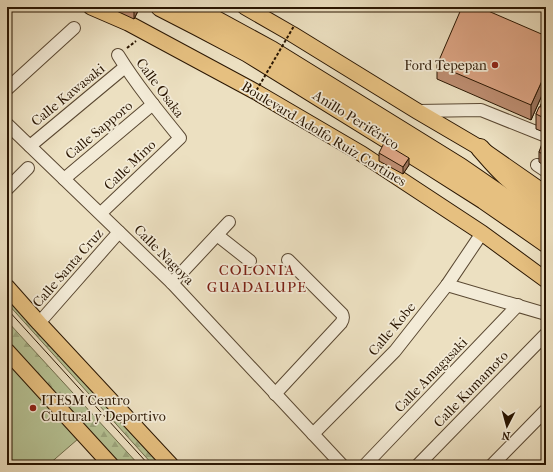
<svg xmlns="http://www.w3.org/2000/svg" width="553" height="472" font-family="'IM FELL French Canon',serif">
<defs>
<pattern id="forest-firs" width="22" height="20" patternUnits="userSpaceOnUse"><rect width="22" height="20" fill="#b6c294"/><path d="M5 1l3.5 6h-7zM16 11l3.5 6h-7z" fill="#9da67e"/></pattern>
</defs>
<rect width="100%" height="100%" fill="#ece0c1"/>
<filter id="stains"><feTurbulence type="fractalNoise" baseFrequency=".005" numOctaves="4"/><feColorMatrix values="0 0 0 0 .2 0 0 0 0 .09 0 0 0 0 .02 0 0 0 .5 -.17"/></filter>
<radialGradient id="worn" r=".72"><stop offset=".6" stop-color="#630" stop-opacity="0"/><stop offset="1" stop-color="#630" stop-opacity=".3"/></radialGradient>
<g fill="url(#forest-firs)" stroke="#706c4b">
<path d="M7,297L161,465H153L7,303Z"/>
<path d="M7,321L139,465H118L7,344Z"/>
</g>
<path fill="#b6c294" stroke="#706c4b" d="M7,360L78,439L48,465H7Z"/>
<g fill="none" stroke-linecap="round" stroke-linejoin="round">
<defs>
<g id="minor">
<path d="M7,89L74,28"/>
<path d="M417,111L481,110L546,136"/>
<path d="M7,124L172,283L342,465"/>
<path d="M30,146L125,67"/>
<path d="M537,165L546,171"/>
<path d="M64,179L153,104"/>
<path d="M7,189L28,168"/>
<path d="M101,213L180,138C158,111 136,84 118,55"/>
<path d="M217,235L250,261"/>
<path d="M172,283L229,222"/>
<path d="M447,285L546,314"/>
<path d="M39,323L119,232"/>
<path d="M275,394L341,323C343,320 344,318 342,314L288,260"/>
<path d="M313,434L395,351L447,285L482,233"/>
<path d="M365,465L518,305"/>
<path d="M418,465L546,334"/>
<path d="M492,465L546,410"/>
</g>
<g id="major">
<path d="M91,7L128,23L256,92L362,154L482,233L546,280"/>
<path d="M245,7L292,34L417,111L480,148L546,194"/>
<path d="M7,287L39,323L171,465"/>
<path d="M7,351L111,465"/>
</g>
<g id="highway">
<path d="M160,7L197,26L248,53L429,165L484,200L546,243"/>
<path d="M192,7L271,50L460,167L546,226"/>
<path d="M480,148C488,157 496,167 506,176C519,188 533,198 546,211"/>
</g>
</defs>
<use href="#minor" stroke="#5a4832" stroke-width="14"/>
<use href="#major" stroke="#2a1602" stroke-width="17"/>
<use href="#highway" stroke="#2a1602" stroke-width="20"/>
<path stroke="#2a1602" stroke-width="2" stroke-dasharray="3 2" stroke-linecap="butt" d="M127,48L136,41"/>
<use href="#minor" stroke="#f3ebd7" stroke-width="12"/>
<use href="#major" stroke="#e6c080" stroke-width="15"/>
<use href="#highway" stroke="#e6c080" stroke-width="18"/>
<path stroke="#2a1602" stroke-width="1" d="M7,309L149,465"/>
<path stroke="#2a1602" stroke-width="2" stroke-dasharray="3 2" stroke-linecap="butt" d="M257,101L252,98L294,26"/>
</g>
<g fill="#be8e72" stroke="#2a1602">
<path d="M108,7H138V11L134,19Z"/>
<path d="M546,36V86L531,120L437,79V65Z"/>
<path d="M546,92V133L536,129V114L540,107Z"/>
<path d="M546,139V167L539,162V152Z"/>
<path d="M379,153L409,165L403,174L379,161Z"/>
</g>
<g fill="#9b745d" stroke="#2a1602">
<path d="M136,7H138V11L134,19V12Z"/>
<path d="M546,72V86L531,120V105Z"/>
<path d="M409,158V165L403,174V167Z"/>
</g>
<g fill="#dda585" stroke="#2a1602">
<path d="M124,7H136L134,12Z"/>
<path d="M462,7H479L546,36V72L531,105L437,65Z"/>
<path d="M546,92V106L540,107Z"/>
<path d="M546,106V119L536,114L539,107Z"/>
<path d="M544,138L546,139V156L539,152Z"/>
<path d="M384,143L409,158L403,167L379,153Z"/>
</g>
<g fill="#8f2418" stroke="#f3ebd7" stroke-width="1.5">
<circle cx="495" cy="65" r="4"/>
<circle cx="33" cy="408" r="4"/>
</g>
<g text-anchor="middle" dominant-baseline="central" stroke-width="3.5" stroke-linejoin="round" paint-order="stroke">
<g font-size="14" fill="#2a1602" stroke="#f3ebd7" text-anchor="end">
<text x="487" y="65">Ford Tepepan</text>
<text x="41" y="400" text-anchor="start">ITESM Centro<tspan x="41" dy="16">Cultural y Deportivo</tspan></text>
</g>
<g font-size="14" fill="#2a1602" stroke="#f3ebd7">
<text transform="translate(160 88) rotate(53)">Calle Osaka</text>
<text transform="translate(68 95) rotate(-39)">Calle Kawasaki</text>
<text transform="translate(356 120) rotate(32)">Anillo Periférico</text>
<text transform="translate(99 130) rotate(-40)">Calle Sapporo</text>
<text transform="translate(324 134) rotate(31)">Boulevard Adolfo Ruiz Cortines</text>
<text transform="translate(130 165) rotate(-44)">Calle Mino</text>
<text transform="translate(164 255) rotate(45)">Calle Nagoya</text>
<text transform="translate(68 268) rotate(-49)">Calle Santa Cruz</text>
<text transform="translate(392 329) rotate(-50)">Calle Kobe</text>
<text transform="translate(431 375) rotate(-46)">Calle Amagasaki</text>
<text transform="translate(471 389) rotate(-46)">Calle Kumamoto</text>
</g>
<g font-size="15" letter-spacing="1" fill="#7a1f14" stroke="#f3ebd7">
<text x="257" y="270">COLONIA<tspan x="257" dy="17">GUADALUPE</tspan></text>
</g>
</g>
<rect width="553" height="472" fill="none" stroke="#ece0c1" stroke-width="24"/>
<rect x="8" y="8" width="537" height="456" fill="none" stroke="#2a1602" stroke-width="2"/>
<rect x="12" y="12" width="529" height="448" fill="none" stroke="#2a1602"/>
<g transform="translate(507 426) rotate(186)" stroke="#f3ebd7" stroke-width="3" paint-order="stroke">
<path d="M0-3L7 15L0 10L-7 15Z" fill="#2a1602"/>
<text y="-6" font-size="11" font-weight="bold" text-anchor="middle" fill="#2a1602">N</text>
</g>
<rect width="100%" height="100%" filter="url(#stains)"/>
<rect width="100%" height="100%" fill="url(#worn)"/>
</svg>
